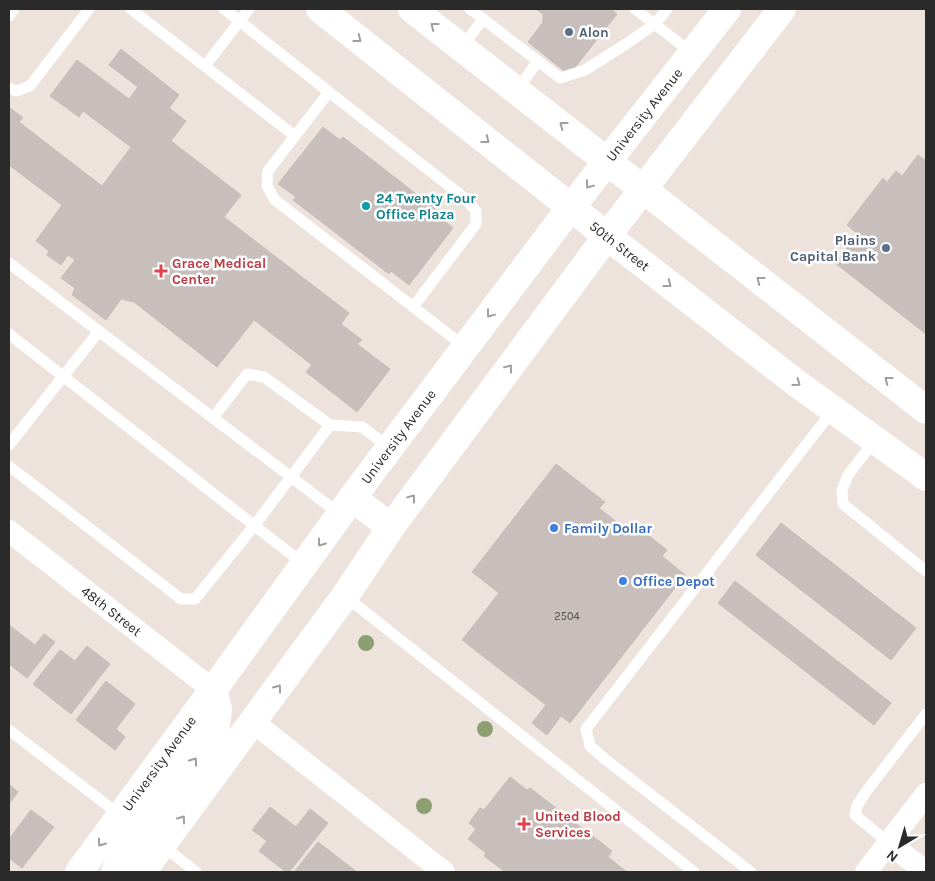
<svg xmlns="http://www.w3.org/2000/svg" width="935" height="881" font-family="Karla,sans-serif">
<rect width="100%" height="100%" fill="#ede2dc"/>
<g fill="#c8bfbc" stroke="#c8beb6">
<path d="M536,9H611L617,14L569,75L528,42L543,22V14Z"/>
<path d="M121,49L179,95L169,108L186,121L171,141L241,195L224,217L349,313L341,324L362,340L357,344L390,369L357,412L306,372L312,365L254,320L217,367L134,302L121,299L106,320L72,295L75,288L61,278L75,260L68,255L61,265L47,255L49,251L36,241L62,205L9,165V107L23,118L19,122L102,186L131,147L83,111L79,117L50,96L77,60L129,99L138,87L109,65Z"/>
<path d="M323,127L340,140L343,137L438,211L436,214L453,228L409,285L391,271L389,274L293,200L296,197L278,184Z"/>
<path d="M918,155L926,161V334L835,263L858,234L847,225L883,178L887,182L896,171L902,176Z"/>
<path d="M556,464L605,502L599,508L634,536L640,529L667,550L662,556L685,575L570,723L561,716L547,735L532,723L546,705L462,640L499,593L472,572Z"/>
<path d="M781,523L916,628L891,660L756,555Z"/>
<path d="M735,581L891,703L874,725L718,603Z"/>
<path d="M9,625L35,645L44,634L55,642L27,678L9,664Z"/>
<path d="M87,646L110,664L71,714L33,684L60,650L75,661Z"/>
<path d="M106,681L135,704L116,729L125,737L115,750L76,720Z"/>
<path d="M510,777L527,790L530,788L612,851L608,857L627,872H511L509,870L507,872H505L484,856L486,853L468,839L476,829L469,823L480,808L484,810Z"/>
<path d="M9,784L18,792L9,804Z"/>
<path d="M270,807L296,827L310,809L328,823L289,872H286L259,851L267,841L252,830Z"/>
<path d="M31,810L54,827L22,868L9,858V839Z"/>
<path d="M318,842L357,872H294Z"/>
</g>
<g fill="none" stroke-linecap="round" stroke-linejoin="round">
<g stroke="#fff" stroke-width="11">
<path d="M131,9L295,136L268,171L267,186L275,200L465,347"/>
<path d="M224,9L329,92"/>
<path d="M470,9L560,78L585,70L626,44L655,24L667,9"/>
<path d="M635,9L692,53"/>
<path d="M9,16L14,9"/>
<path d="M462,47L483,19"/>
<path d="M205,66L249,9"/>
<path d="M9,88L16,91L30,86L89,9"/>
<path d="M517,90L538,61"/>
<path d="M295,136L329,92L466,199L476,211V224L413,307"/>
<path d="M9,263L341,515"/>
<path d="M9,334L305,565"/>
<path d="M213,418L247,374L264,377L330,425L362,427L390,448"/>
<path d="M875,440L848,475L842,490L843,504L926,571"/>
<path d="M9,445L99,331"/>
<path d="M9,466L181,599H195L254,526L330,425"/>
<path d="M345,596L694,872"/>
<path d="M9,730L121,816"/>
<path d="M889,843L855,815L857,806L865,793L926,714"/>
<path d="M162,845L196,872"/>
<path d="M751,872L606,760L590,746L586,729L833,410"/>
</g>
<g stroke="#fff" stroke-width="22">
<path id="s1" d="M9,531L213,690"/>
<path d="M253,722L444,872"/>
<path d="M889,843L926,872"/>
<path d="M866,872L926,794"/>
</g>
<g stroke="#fff" stroke-width="28">
<path id="s2" d="M320,9L607,236L795,382L926,477"/>
<path d="M412,9C584,142 755,276 926,410"/>
<path d="M352,498L391,527"/>
<path id="s3" d="M79,872L213,690L352,498L558,224L727,9"/>
<path d="M115,872L119,864L201,751L216,727L218,709L213,690"/>
<path d="M142,872L345,596L391,527L607,236L782,9"/>
</g>
</g>
<g fill="#8b9f71">
<circle cx="366" cy="643" r="8"/>
<circle cx="485" cy="729" r="8"/>
<circle cx="424" cy="806" r="8"/>
</g>
<defs><path id="oneway-chevron" d="M-2-3.5L2.5 0L-2 3.5" fill="none" stroke-width="1.6" stroke-linecap="round" stroke-linejoin="round" transform="scale(1.25)"/></defs>
<g stroke="#9f9f9f">
<use href="#oneway-chevron" transform="translate(434 26) rotate(-142)"/>
<use href="#oneway-chevron" transform="translate(358 39) rotate(38)"/>
<use href="#oneway-chevron" transform="translate(563 125) rotate(-143)"/>
<use href="#oneway-chevron" transform="translate(486 140) rotate(38)"/>
<use href="#oneway-chevron" transform="translate(589 185) rotate(127)"/>
<use href="#oneway-chevron" transform="translate(760 280) rotate(-142)"/>
<use href="#oneway-chevron" transform="translate(668 284) rotate(38)"/>
<use href="#oneway-chevron" transform="translate(490 314) rotate(127)"/>
<use href="#oneway-chevron" transform="translate(509 368) rotate(-53)"/>
<use href="#oneway-chevron" transform="translate(888 380) rotate(-142)"/>
<use href="#oneway-chevron" transform="translate(797 383) rotate(36)"/>
<use href="#oneway-chevron" transform="translate(412 498) rotate(-53)"/>
<use href="#oneway-chevron" transform="translate(321 543) rotate(126)"/>
<use href="#oneway-chevron" transform="translate(278 688) rotate(-54)"/>
<use href="#oneway-chevron" transform="translate(194 761) rotate(-54)"/>
<use href="#oneway-chevron" transform="translate(182 819) rotate(-54)"/>
<use href="#oneway-chevron" transform="translate(101 843) rotate(126)"/>
</g>
<g fill="#5c6f8a" stroke="#fff" stroke-width="2">
<circle cx="569" cy="32" r="5"/>
<circle cx="886" cy="248" r="5"/>
</g>
<circle fill="#0f9aa8" stroke="#fff" stroke-width="2" cx="366" cy="206" r="5"/>
<g fill="#e0444e" stroke="#fff" stroke-width="2">
<path d="M158.5 263.5h5v5h5v5h-5v5h-5v-5h-5v-5h5z"/>
<path d="M521.5 816.5h5v5h5v5h-5v5h-5v-5h-5v-5h5z"/>
</g>
<g fill="#3f7fe0" stroke="#fff" stroke-width="2">
<circle cx="554" cy="528" r="5"/>
<circle cx="623" cy="581" r="5"/>
</g>
<g text-anchor="middle" dominant-baseline="central" stroke-width="5" stroke-linejoin="round" paint-order="stroke">
<g font-size="11" fill="#524f4e">
<text x="567" y="616">2504</text>
</g>
<g font-size="14" font-weight="bold" fill="#4e5e75" stroke="#fff" text-anchor="start">
<text x="579" y="32">Alon</text>
<text x="876" y="240" text-anchor="end">Plains<tspan x="876" dy="16">Capital Bank</tspan></text>
</g>
<g font-size="14" fill="#2a2a2a" stroke="#fff">
<text stroke="none"><textPath href="#s3" startOffset="945">University Avenue</textPath></text>
<text stroke="none"><textPath href="#s2" startOffset="382">50th Street</textPath></text>
<text stroke="none"><textPath href="#s3" startOffset="540">University Avenue</textPath></text>
<text stroke="none"><textPath href="#s1" startOffset="130">48th Street</textPath></text>
<text stroke="none"><textPath href="#s3" startOffset="135">University Avenue</textPath></text>
</g>
<g font-size="14" font-weight="bold" fill="#0d838f" stroke="#fff" text-anchor="start">
<text x="376" y="198">24 Twenty Four<tspan x="376" dy="16">Office Plaza</tspan></text>
</g>
<g font-size="14" font-weight="bold" fill="#be3a42" stroke="#fff" text-anchor="start">
<text x="172" y="263">Grace Medical<tspan x="172" dy="16">Center</tspan></text>
<text x="535" y="816">United Blood<tspan x="535" dy="16">Services</tspan></text>
</g>
<g font-size="14" font-weight="bold" fill="#366cbe" stroke="#fff" text-anchor="start">
<text x="564" y="528">Family Dollar</text>
<text x="633" y="581">Office Depot</text>
</g>
</g>
<rect width="935" height="881" fill="none" stroke="#2a2a2a" stroke-width="20"/>
<g transform="translate(900 846) rotate(218)" stroke="#ffffff" stroke-width="4" paint-order="stroke">
<path d="M0-4L9 19L0 12L-9 19Z" fill="#2a2a2a"/>
<text y="-8" font-size="14" font-weight="bold" text-anchor="middle" fill="#2a2a2a">N</text>
</g>
</svg>
